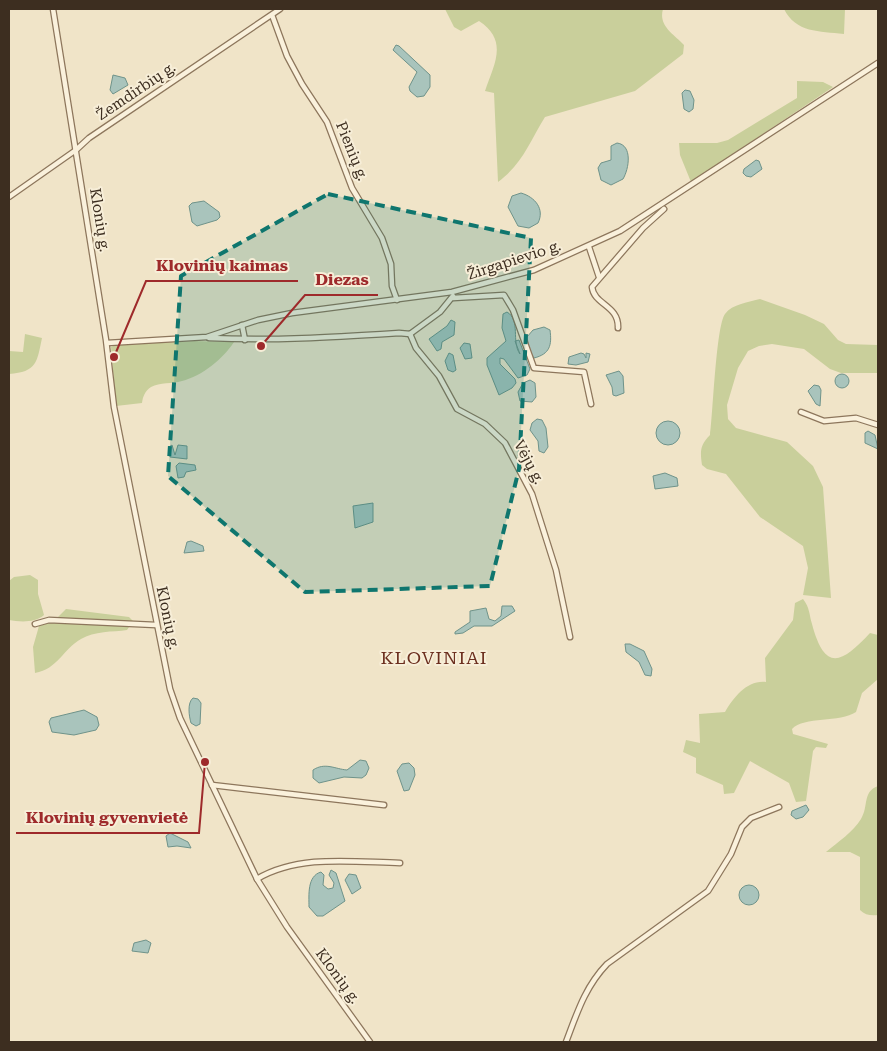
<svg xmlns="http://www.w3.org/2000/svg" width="887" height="1051" font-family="'Roboto Serif',serif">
<rect width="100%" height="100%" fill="#f0e4c8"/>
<g fill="#c9cf9b">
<path d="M445,9H663C658,26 674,34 684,45L683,54L635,91L545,117C529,143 523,163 498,182L494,93L485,91C494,64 509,41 479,21L461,31L454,27Z"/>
<path d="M784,9H845L844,34C819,31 796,33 784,9Z"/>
<path d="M797,81L823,82L833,87L691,182L680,155L679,143H717L728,140L797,98Z"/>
<path d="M760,299L805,315L824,324L838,340L846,344L878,345V373H841L830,369L804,349L772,344L759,346L748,351L738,368L727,405L728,419L736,428L787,442L813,466L823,487L831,598L803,595L808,568L803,546L760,517L726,474L707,469L702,465C700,451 700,445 710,435C713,414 716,326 725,314C732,304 749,302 760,299Z"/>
<path d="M25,334L42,338C37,362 37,372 9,374V351L23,352Z"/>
<path d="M194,341L234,342C223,359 202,376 182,381C172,384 160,382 151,387C145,391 143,396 142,403L116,406L111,347L116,345Z"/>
<path d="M30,575L38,580V594L44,615C35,623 20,622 9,620V581L14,577Z"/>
<path d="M803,599C810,608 809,614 812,624C825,673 842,663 870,633L878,635V679L862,693L856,712C840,723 804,716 792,729L793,734L828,744L826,748L816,747L813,751L806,801L796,802L789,783L750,761L734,793L724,794L723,785L696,773V758L683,752L686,740L700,743L699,714L725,712C734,697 747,680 766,682L765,658L793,620L795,603Z"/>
<path d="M66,609L129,617L133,621L127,630C113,632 94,631 81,639C63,649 58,669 35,673L33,647L39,626L54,621Z"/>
<path d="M878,786V915C871,916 865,915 860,910V857L850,852H826C838,842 853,832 861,819C869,806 862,792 878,786Z"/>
</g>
<g fill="#a9c4bc" stroke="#6f938a">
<path d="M396,45L399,46L430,75V87L424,96L417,97L410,91L409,87L417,72L393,50Z"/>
<path d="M113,75L125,78L128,85L113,94L110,90Z"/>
<path d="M685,90L690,91L694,100L693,109L689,112L684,109L682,93Z"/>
<path d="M617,143C633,145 629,169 623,179L611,185L601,180L598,168L601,163L611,160V146Z"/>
<path d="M756,160L759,161L762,169L751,177L746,176L743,173L744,169Z"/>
<path d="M521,193C535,197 545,209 538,223L529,228L518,226L508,207L512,196Z"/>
<path d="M204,201L219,212L220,217L217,220L197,226L192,222L189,206L192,203Z"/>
<path d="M507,312C521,320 511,342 520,354L515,341L519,340L530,369L527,375L518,378L504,359L500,358V364L515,379L516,383L512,388L499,395L487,365V358L506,341L502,328L503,314Z"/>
<path d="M451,320L455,322L454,335L442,342L441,349L437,351L429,339L447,326Z"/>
<path d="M544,327L550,330C552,345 550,354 534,358L530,353L527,337L533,330Z"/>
<path d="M464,343L470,344L472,358L465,359L460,348Z"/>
<path d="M449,353L453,355L456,370L453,372L448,370L445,361Z"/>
<path d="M581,353L584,354L586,358V353L590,354L588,362L576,365L568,364L569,357Z"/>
<path d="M619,371L623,376L624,393L616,396L613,395L612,387L606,375Z"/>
<circle cx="842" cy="381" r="7"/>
<path d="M530,380L535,383L536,397L532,402L520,401L518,392L523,383Z"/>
<path d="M814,385L819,386L821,390L820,406L816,404L808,391Z"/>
<path d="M537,419L542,420L546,428L548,447L544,453L539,451L538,441L530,430L532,423Z"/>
<circle cx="668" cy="433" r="12"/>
<path d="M868,431L875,435L878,449L865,443V433Z"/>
<path d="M172,445L175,455L178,445L187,446V459L170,457L169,447Z"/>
<path d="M179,463L195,465L196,470L186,472L184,477L178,478L176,466Z"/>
<path d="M665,473L677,478L678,486L655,489L653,476Z"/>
<path d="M373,503V522L355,528L353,506Z"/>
<path d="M191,541L203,546L204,551L184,553L187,542Z"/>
<path d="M502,606H512L515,611L492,626H474L463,633L455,634V632L470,622V611L486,608L489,619L495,621L501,616Z"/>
<path d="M625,644H630L644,651L652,669L651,676L645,675L639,662L626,652Z"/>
<path d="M193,698L198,699L201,703L200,724L196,726L191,723C189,716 187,703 193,698Z"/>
<path d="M84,710L97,717L99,725L96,730L74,735L52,732L49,722L51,718Z"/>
<path d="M360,760L366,761L369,768L366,775L362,778L344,777L319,783L313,778V770C325,762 335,769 347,770Z"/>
<path d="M409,763L414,768L415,775L409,790L404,791L397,771L402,764Z"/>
<path d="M806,805L809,810L803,817L796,819L791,815L792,811Z"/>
<path d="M170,833L188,842L191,848L177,846L168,847L166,836Z"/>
<path d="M331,870L336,873L345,901L323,916H317L309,907C309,895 307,876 321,872L324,875L323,885L328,889L333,888L334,883L329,875Z"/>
<path d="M349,874L356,875L361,888L352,894L345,880Z"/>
<circle cx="749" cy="895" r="10"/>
<path d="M146,940L151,943L148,953L132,951L134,943Z"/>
</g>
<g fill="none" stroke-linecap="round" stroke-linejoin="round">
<defs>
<g id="minor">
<path d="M53,9L106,340L114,407L170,689L180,718L257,879L287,927L370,1042"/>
<path d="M272,15L287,56L302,84L327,122L352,188L382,238L391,264L392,286L397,300"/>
<path d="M9,197L76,150L89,138L280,9"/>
<path d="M589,247L599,277"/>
<path d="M453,298L504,295L513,310L534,368L584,372L591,404"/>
<path d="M242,325L245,340"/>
<path d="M618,328C619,305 594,305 592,287L643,228L664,209"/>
<path d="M410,334L416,348L439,376L457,409L485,424L505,443L532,494L556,570L570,637"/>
<path d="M410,334L440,312L453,296"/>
<path d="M209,338C273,341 335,337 399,333L410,334"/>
<path d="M107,343L207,337L258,320L292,313L452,292L534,270L620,231L878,63"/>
<path d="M801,412L824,421L856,418L878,425"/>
<path d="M35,624L49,620L156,625"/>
<path d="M212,785L384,805"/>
<path d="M257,879C299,854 353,862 400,863"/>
<path d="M566,1042C577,1013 585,987 607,964L708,891L731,854L742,827L751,818L779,807"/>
</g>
</defs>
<use href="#minor" stroke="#8d765c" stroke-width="7"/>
<use href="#minor" stroke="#faf1dc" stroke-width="4.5"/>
</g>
<path fill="#0f766e" fill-opacity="0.2" stroke="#0f766e" stroke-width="4" stroke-dasharray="10 6" stroke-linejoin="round" d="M328,194L531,238L519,469L490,586L305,592L168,476L181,276Z"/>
<g text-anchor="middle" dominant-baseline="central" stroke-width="4" stroke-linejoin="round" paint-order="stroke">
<g font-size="15" fill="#3d2e20" stroke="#f7eed8">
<text transform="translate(136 91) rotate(-34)">Žemdirbių g.</text>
<text transform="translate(352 151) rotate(68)">Pienių g.</text>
<text transform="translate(100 220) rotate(81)">Klonių g.</text>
<text transform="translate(514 260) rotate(-18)">Žirgapievio g.</text>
<text transform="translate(529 462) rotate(62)">Vėjų g.</text>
<text transform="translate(168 618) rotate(78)">Klonių g.</text>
<text transform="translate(338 976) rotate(54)">Klonių g.</text>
</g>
<g font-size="18" letter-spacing="1" fill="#6b2e1e" stroke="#f7eed8">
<text x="434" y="657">KLOVINIAI</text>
</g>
</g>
<path fill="none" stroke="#9e2a2b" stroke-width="2" d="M114 357L146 281H298M261 346L305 295H378M205 762L199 833H16"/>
<g fill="#9e2a2b" stroke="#f7eed8" stroke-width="2">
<circle cx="114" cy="357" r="5"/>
<circle cx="261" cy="346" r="5"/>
<circle cx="205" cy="762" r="5"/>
</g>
<g font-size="16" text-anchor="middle" font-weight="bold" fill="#9e2a2b" stroke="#f7eed8" stroke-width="4" stroke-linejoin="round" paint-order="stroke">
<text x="222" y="271">Klovinių kaimas</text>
<text x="342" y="285">Diezas</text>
<text x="107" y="823">Klovinių gyvenvietė</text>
</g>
<rect width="887" height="1051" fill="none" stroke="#3d2e20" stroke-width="20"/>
</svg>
